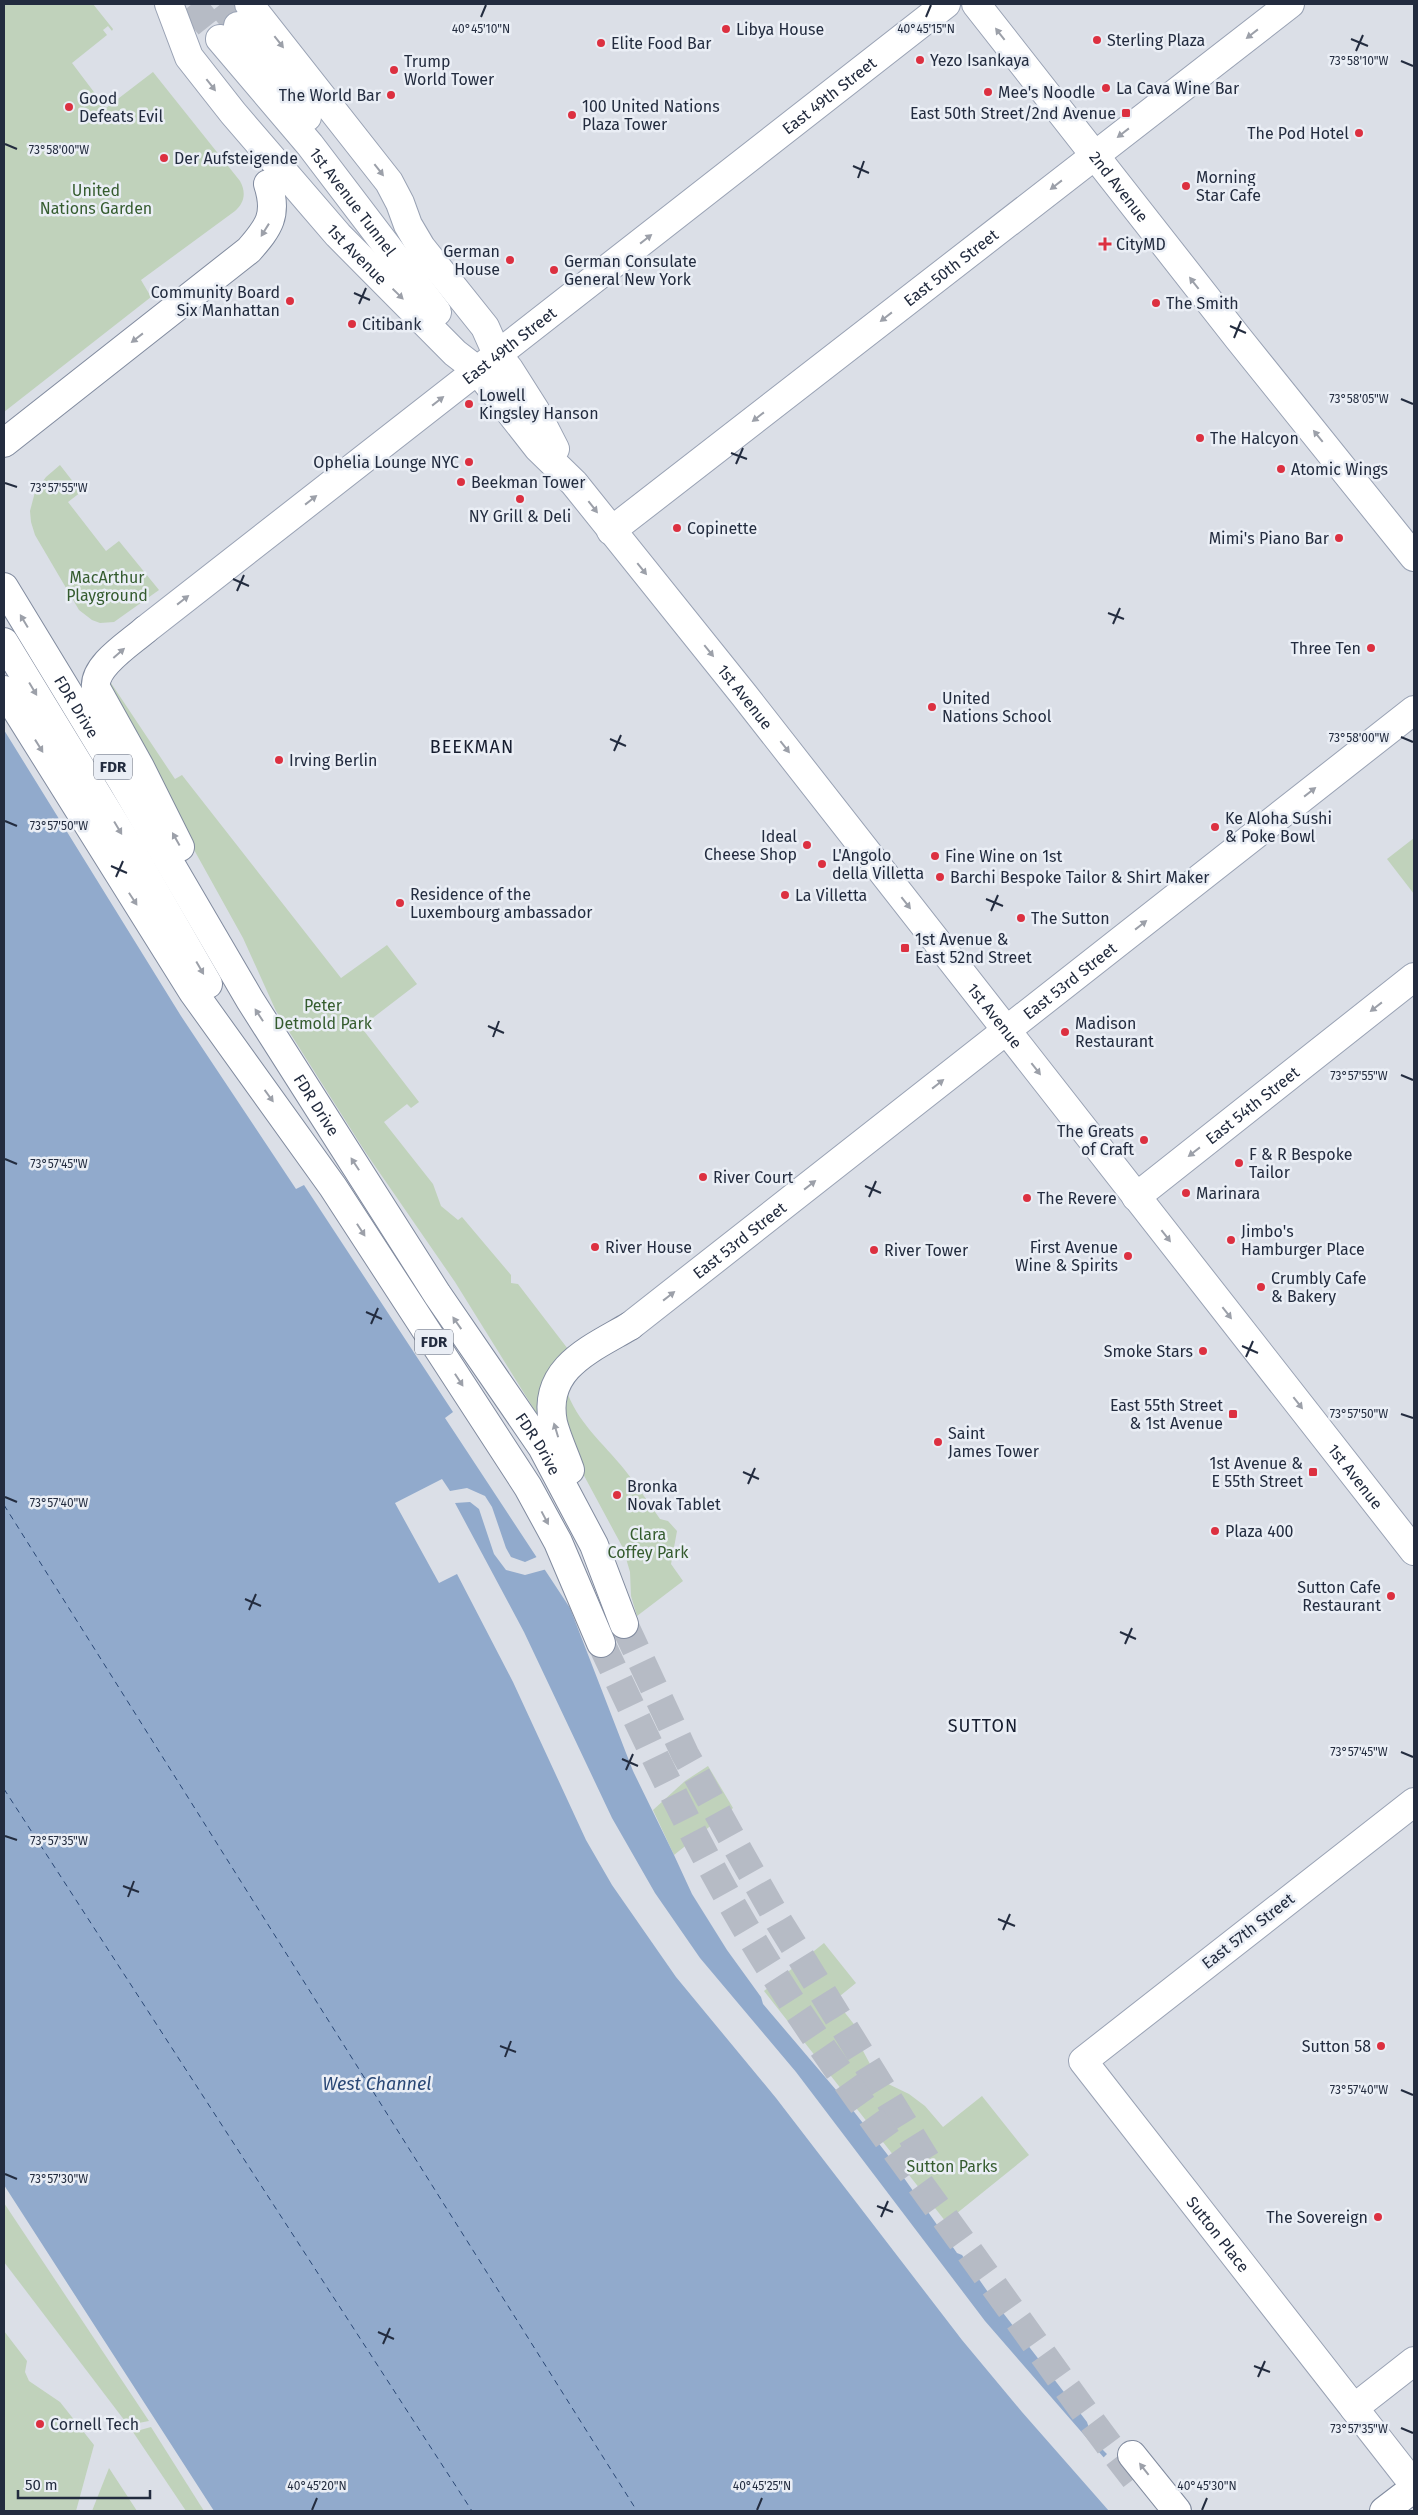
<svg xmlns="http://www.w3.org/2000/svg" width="1418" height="2515" font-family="'Fira Sans',sans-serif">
<rect width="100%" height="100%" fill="#dbdfe7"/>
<g fill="#c0d2bb">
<path d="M4,4H93L113,29L112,31L108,26L103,30L107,35L72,63L106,108L153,72L240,181C246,192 245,202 235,211L141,280L151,297L4,412Z"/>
<path d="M60,465L81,492L68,502L106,551L119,541L159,590L114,622L100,623L92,620L79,610L35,535L31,522L30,511L35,492L46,477Z"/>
<path d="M109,680L175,779L182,775L341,978L387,945L417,984L361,1027L419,1102L411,1108L407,1104L384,1122L433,1184L441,1206L458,1220L462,1217L511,1275V1283L518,1284L571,1353L543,1390L537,1414L455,1282L366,1153L276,1011L243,938L107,693Z"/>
<path d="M1414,838V894L1387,859Z"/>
<path d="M566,1389C576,1421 604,1444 624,1469C637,1485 648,1502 660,1519L668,1521L677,1531L671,1564L683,1581L637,1616L631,1596L630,1572L623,1548L574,1457L560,1424Z"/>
<path d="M708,1766L733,1808L674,1855L653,1810L685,1781Z"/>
<path d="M824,1943L856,1983L835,2000L860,2032L862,2049L878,2079L909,2094L925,2106L943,2127L982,2096L1029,2155L946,2222L764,1991Z"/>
<path d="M4,2203L149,2421L128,2425L4,2262Z"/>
<path d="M4,2331L27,2361L25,2372L29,2381L60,2402L94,2445L76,2511H4Z"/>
<path d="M151,2427L204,2511H186L133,2432Z"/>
<path d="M109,2468L137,2511H138H92Z"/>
</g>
<path fill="#91aacc" d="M4,730L181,1016L296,1189L304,1185L453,1412L445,1418L570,1608L633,1771L674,1855L692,1894L727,1950L761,1997L763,2004L848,2104L887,2154L957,2253L962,2255L997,2305L1087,2422L1093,2440L1107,2454L1103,2458L1138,2511H214L4,2185Z"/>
<path fill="#dbdfe7" d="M442,1479L450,1491L467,1488L485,1496L492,1507L506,1548L511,1557L525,1562L539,1556L547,1569L525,1575L506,1570L494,1554L479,1509L470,1502L455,1503L524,1632L612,1818L655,1893L700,1958L796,2072L985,2321L1112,2467L1141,2511H1109L1022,2412L962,2340L776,2098L676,1977L612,1885L586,1840L513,1682L457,1574L439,1583L395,1503Z"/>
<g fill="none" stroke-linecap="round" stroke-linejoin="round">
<g stroke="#2a4876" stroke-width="1" stroke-dasharray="6 5" stroke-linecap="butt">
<path d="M4,1505L637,2511"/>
<path d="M4,1789L472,2511"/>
</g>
<g stroke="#b6bbc5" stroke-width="28" stroke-dasharray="28 14" stroke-linecap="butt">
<path d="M192,4L220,39"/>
<path d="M221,4L238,26"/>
</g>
<g stroke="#b6bbc5" stroke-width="28" stroke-dasharray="28 14" stroke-linecap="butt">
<path d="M624,1624L685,1754L740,1853L779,1922L933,2171"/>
<path d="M601,1643C646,1739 691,1835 745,1927C815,2046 901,2156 981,2268C1034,2341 1086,2417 1142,2488"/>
</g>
<defs>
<g id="major">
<path id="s1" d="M169,4L189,57L233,113L338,235L455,353L477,370L538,448L574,483L744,695L1414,1551"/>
<path d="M249,4L389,182L400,203L408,225L421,247L485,327L497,354L509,369L535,410L555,449"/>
<path id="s2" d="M976,4L1238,338L1414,557"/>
<path d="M238,26L307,117"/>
<path id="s3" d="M220,39L310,145L437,312"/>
<path id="s4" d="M611,531L1290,4"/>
<path id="s5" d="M145,630L946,4"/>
<path id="s6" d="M1136,1197L1414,977"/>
<path id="s7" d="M630,1326L1414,710"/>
<path id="s8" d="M1414,1802L1083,2061L1414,2485"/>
<path d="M1354,2408L1414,2361"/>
</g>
<g id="highway">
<path d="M4,443L249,250C269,227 278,215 268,184"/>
<path id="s9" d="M4,587L122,781L250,1000L437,1294L542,1447L594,1545L624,1624"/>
<path d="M145,630C129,644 93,666 96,688L140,767L180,847"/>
<path d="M4,642L128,845L208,984"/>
<path d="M4,690L193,992L333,1187L528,1487L558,1542L601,1643"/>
<path d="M570,1470C565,1455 557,1439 553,1423C542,1368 591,1349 630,1326"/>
<path d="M1132,2455L1177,2511"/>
<path d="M1384,2511L1414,2488"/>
</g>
</defs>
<use href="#major" stroke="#99a2b4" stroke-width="30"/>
<use href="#highway" stroke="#818b9f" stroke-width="30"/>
<use href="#major" stroke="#fff" stroke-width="28"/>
<use href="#highway" stroke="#fff" stroke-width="28"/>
</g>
<defs><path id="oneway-solid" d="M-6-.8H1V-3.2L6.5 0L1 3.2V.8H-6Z" transform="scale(1.25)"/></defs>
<g fill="#9ca0a9">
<use href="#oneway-solid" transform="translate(1000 34) rotate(-128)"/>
<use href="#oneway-solid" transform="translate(1252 34) rotate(142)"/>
<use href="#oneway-solid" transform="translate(279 42) rotate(52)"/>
<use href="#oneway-solid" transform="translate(211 85) rotate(52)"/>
<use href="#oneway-solid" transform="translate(1123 133) rotate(142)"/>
<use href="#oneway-solid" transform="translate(379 170) rotate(52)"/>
<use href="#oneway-solid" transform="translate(1056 185) rotate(142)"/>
<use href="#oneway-solid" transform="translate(265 230) rotate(122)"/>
<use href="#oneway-solid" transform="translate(646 239) rotate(-38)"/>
<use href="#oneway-solid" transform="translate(1194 283) rotate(-128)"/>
<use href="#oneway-solid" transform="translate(398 294) rotate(44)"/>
<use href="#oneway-solid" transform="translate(886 317) rotate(142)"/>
<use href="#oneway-solid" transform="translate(137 338) rotate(142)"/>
<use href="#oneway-solid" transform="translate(438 401) rotate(-38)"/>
<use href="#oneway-solid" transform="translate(758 417) rotate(142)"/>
<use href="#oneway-solid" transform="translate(1318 436) rotate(-129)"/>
<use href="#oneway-solid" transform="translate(311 500) rotate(-38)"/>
<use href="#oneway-solid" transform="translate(593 507) rotate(52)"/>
<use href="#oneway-solid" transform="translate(642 569) rotate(51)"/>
<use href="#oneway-solid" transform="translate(183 600) rotate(-38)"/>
<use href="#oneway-solid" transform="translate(24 621) rotate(-121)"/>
<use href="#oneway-solid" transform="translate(709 651) rotate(51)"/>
<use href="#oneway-solid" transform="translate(119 653) rotate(-41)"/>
<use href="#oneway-solid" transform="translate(33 689) rotate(59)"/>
<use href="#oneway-solid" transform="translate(39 746) rotate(58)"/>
<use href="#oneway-solid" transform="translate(785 747) rotate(52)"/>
<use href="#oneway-solid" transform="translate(1310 792) rotate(-38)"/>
<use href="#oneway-solid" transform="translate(118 828) rotate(59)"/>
<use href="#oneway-solid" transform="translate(176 839) rotate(-119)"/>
<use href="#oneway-solid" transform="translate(133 899) rotate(57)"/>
<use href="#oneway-solid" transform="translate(906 903) rotate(52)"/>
<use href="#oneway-solid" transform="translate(1141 925) rotate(-38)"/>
<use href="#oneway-solid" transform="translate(200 968) rotate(60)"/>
<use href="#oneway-solid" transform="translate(1376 1007) rotate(142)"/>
<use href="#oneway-solid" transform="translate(259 1015) rotate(-123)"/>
<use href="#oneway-solid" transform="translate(1036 1069) rotate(52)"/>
<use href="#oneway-solid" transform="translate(938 1084) rotate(-38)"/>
<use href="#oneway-solid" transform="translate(269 1096) rotate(54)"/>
<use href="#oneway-solid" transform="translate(1194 1152) rotate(142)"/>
<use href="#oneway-solid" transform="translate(355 1164) rotate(-123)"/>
<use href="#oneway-solid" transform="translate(810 1185) rotate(-38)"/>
<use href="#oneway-solid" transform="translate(361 1230) rotate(57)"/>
<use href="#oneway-solid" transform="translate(1166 1236) rotate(52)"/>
<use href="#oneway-solid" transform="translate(669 1296) rotate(-38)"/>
<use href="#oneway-solid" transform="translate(1227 1313) rotate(52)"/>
<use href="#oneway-solid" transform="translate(457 1323) rotate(-125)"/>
<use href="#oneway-solid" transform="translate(459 1380) rotate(57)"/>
<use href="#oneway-solid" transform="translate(1298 1403) rotate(52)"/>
<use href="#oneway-solid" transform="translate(556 1430) rotate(-107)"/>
<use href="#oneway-solid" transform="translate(545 1518) rotate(62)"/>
<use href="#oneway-solid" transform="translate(1144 2469) rotate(-128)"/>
</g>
<path fill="none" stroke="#232c3f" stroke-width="2" d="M481,17L486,5M926,17L931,5M1351,39L1368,46M1356,51L1363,35M1401,61L1413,66M5,144L17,149M853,166L869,173M858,178L864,161M354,293L370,300M359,304L366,288M1230,326L1246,333M1234,338L1241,321M1401,399L1413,404M731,453L747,459M736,464L743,448M5,483L17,487M233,579L249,586M237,591L244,575M1108,613L1124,619M1113,624L1120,608M1401,737L1413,742M610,739L626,746M614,751L621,735M5,821L17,826M111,866L127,873M116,877L123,861M986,899L1003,906M991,911L998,895M488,1026L504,1033M493,1037L499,1021M1401,1075L1413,1080M5,1159L17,1164M865,1186L881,1193M869,1197L876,1181M366,1312L382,1319M371,1324L378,1308M1242,1346L1258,1353M1246,1357L1253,1341M1401,1414L1413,1418M743,1472L759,1479M748,1484L755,1468M5,1497L17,1502M245,1599L261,1606M249,1610L256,1594M1120,1632L1136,1639M1125,1644L1132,1628M1401,1752L1413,1757M622,1759L638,1766M626,1770L633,1754M5,1836L17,1840M123,1886L139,1892M128,1897L134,1881M998,1919L1015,1926M1003,1930L1010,1914M500,2046L516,2052M505,2057L511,2041M1401,2090L1413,2095M5,2174L17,2179M877,2206L893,2212M881,2217L888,2201M378,2332L394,2339M383,2344L390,2328M1254,2366L1270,2372M1258,2377L1265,2361M1401,2428L1413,2433M312,2510L317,2498M757,2510L762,2498M1202,2510L1207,2498"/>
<g fill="#dc3040" stroke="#eaeef5" stroke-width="2">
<circle cx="726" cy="29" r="5"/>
<circle cx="1097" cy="40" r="5"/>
<circle cx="601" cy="43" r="5"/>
<circle cx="920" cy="60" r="5"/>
<circle cx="394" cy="70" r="5"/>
<circle cx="1106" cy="88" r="5"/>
<circle cx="988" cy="92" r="5"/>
<circle cx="391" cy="95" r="5"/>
<circle cx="69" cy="107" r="5"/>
<rect x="1121" y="108" width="10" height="10" rx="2.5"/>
<circle cx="572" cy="115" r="5"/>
<circle cx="1359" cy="133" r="5"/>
<circle cx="164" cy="158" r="5"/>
<circle cx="1186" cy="186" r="5"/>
<path d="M1102.5 236.5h5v5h5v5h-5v5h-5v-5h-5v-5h5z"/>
<circle cx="510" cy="260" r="5"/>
<circle cx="554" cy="270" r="5"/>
<circle cx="290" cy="301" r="5"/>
<circle cx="1156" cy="303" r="5"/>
<circle cx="352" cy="324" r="5"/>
<circle cx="469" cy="404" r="5"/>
<circle cx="1200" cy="438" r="5"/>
<circle cx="469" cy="462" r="5"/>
<circle cx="1281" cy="469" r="5"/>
<circle cx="461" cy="482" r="5"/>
<circle cx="520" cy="499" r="5"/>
<circle cx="677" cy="528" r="5"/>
<circle cx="1339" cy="538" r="5"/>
<circle cx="1371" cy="648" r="5"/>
<circle cx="932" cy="707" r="5"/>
<circle cx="279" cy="760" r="5"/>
<circle cx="1215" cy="827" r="5"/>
<circle cx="807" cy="845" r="5"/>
<circle cx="935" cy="856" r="5"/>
<circle cx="822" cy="864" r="5"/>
<circle cx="940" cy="877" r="5"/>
<circle cx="785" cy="895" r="5"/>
<circle cx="400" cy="903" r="5"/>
<circle cx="1021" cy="918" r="5"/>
<rect x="900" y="943" width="10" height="10" rx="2.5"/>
<circle cx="1065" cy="1032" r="5"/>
<circle cx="1144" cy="1140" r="5"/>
<circle cx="1239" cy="1163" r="5"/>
<circle cx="703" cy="1177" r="5"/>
<circle cx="1186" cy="1193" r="5"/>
<circle cx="1027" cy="1198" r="5"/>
<circle cx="1231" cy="1240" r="5"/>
<circle cx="595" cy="1247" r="5"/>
<circle cx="874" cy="1250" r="5"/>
<circle cx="1128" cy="1256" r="5"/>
<circle cx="1261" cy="1287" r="5"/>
<circle cx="1203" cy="1351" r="5"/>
<rect x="1228" y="1409" width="10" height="10" rx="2.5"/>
<circle cx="938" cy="1442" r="5"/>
<rect x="1308" y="1467" width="10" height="10" rx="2.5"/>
<circle cx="617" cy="1495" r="5"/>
<circle cx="1215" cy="1531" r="5"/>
<circle cx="1391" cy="1596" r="5"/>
<circle cx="1381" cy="2046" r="5"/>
<circle cx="1378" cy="2217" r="5"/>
<circle cx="40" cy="2424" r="5"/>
</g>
<g text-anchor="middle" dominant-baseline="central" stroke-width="5" stroke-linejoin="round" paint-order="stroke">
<g fill="#eaeef5" stroke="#5f6676" stroke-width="1">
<rect x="94" y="754.5" width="38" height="25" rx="4"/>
<rect x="415" y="1329.5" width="38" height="25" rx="4"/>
</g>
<g font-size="15" font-weight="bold" fill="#232c3f">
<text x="113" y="767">FDR</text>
<text x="434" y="1342">FDR</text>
</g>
<g font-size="16" fill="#232c3f" stroke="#eaeef5" text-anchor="start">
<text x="736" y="29">Libya House</text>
<text x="1107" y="40">Sterling Plaza</text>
<text x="611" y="43">Elite Food Bar</text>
<text x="930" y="60">Yezo Isankaya</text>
<text x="404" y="61">Trump<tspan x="404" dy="18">World Tower</tspan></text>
<text x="1116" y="88">La Cava Wine Bar</text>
<text x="998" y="92">Mee's Noodle</text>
<text x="381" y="95" text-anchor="end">The World Bar</text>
<text x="79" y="98">Good<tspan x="79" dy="18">Defeats Evil</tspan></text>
<text x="582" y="106">100 United Nations<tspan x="582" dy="18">Plaza Tower</tspan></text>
<text x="1116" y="113" text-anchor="end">East 50th Street/2nd Avenue</text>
<text x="1349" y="133" text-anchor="end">The Pod Hotel</text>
<text x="174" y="158">Der Aufsteigende</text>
<text x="1196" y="177">Morning<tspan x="1196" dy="18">Star Cafe</tspan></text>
<text x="1116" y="244">CityMD</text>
<text x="500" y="251" text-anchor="end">German<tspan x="500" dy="18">House</tspan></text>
<text x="564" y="261">German Consulate<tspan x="564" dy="18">General New York</tspan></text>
<text x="280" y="292" text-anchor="end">Community Board<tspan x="280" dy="18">Six Manhattan</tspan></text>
<text x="1166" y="303">The Smith</text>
<text x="362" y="324">Citibank</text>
<text x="479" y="395">Lowell<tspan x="479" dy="18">Kingsley Hanson</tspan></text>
<text x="1210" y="438">The Halcyon</text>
<text x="459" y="462" text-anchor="end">Ophelia Lounge NYC</text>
<text x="1291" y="469">Atomic Wings</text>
<text x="471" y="482">Beekman Tower</text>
<text x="520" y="516" text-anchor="middle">NY Grill &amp; Deli</text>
<text x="687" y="528">Copinette</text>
<text x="1329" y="538" text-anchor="end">Mimi's Piano Bar</text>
<text x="1361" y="648" text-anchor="end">Three Ten</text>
<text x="942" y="698">United<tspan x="942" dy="18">Nations School</tspan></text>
<text x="289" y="760">Irving Berlin</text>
<text x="1225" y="818">Ke Aloha Sushi<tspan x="1225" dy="18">&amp; Poke Bowl</tspan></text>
<text x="797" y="836" text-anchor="end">Ideal<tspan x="797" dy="18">Cheese Shop</tspan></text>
<text x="832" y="855">L'Angolo<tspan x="832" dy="18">della Villetta</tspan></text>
<text x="945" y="856">Fine Wine on 1st</text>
<text x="950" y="877">Barchi Bespoke Tailor &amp; Shirt Maker</text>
<text x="410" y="894">Residence of the<tspan x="410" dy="18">Luxembourg ambassador</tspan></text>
<text x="795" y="895">La Villetta</text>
<text x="1031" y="918">The Sutton</text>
<text x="915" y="939">1st Avenue &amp;<tspan x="915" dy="18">East 52nd Street</tspan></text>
<text x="1075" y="1023">Madison<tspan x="1075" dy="18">Restaurant</tspan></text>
<text x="1134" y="1131" text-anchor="end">The Greats<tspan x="1134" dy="18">of Craft</tspan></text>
<text x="1249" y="1154">F &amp; R Bespoke<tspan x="1249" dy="18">Tailor</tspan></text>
<text x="713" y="1177">River Court</text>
<text x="1196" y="1193">Marinara</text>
<text x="1037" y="1198">The Revere</text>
<text x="1241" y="1231">Jimbo's<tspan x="1241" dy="18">Hamburger Place</tspan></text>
<text x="605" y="1247">River House</text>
<text x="1118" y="1247" text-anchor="end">First Avenue<tspan x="1118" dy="18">Wine &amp; Spirits</tspan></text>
<text x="884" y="1250">River Tower</text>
<text x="1271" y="1278">Crumbly Cafe<tspan x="1271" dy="18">&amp; Bakery</tspan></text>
<text x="1193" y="1351" text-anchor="end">Smoke Stars</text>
<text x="1223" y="1405" text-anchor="end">East 55th Street<tspan x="1223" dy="18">&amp; 1st Avenue</tspan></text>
<text x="948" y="1433">Saint<tspan x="948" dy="18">James Tower</tspan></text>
<text x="1303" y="1463" text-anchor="end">1st Avenue &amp;<tspan x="1303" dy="18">E 55th Street</tspan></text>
<text x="627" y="1486">Bronka<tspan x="627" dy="18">Novak Tablet</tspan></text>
<text x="1225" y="1531">Plaza 400</text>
<text x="1381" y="1587" text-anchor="end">Sutton Cafe<tspan x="1381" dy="18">Restaurant</tspan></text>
<text x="1371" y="2046" text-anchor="end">Sutton 58</text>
<text x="1368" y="2217" text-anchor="end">The Sovereign</text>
<text x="50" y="2424">Cornell Tech</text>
</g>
<g font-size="16" fill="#232c3f" stroke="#eaeef5">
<text stroke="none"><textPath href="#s5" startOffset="868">East 49th Street</textPath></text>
<text stroke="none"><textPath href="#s2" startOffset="232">2nd Avenue</textPath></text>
<text stroke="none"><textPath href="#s3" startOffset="210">1st Avenue Tunnel</textPath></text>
<text stroke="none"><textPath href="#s1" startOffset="316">1st Avenue</textPath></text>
<text stroke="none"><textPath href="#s4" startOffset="430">East 50th Street</textPath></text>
<text stroke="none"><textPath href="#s5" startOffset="462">East 49th Street</textPath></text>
<text stroke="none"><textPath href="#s1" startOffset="906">1st Avenue</textPath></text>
<text stroke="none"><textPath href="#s9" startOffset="140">FDR Drive</textPath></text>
<text stroke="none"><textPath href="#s7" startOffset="559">East 53rd Street</textPath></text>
<text stroke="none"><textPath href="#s1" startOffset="1311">1st Avenue</textPath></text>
<text stroke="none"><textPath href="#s9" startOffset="605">FDR Drive</textPath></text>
<text stroke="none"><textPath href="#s6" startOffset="148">East 54th Street</textPath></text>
<text stroke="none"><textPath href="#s7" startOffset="139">East 53rd Street</textPath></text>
<text stroke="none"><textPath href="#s9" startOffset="1010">FDR Drive</textPath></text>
<text stroke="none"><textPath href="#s1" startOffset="1896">1st Avenue</textPath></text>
<text transform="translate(1248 1931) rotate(-38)">East 57th Street</text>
<text stroke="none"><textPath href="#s8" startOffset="640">Sutton Place</textPath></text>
</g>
<g font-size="16" fill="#355c2f" stroke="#eaeef5">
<text x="96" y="190">United<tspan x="96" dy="18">Nations Garden</tspan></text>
<text x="107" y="577">MacArthur<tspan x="107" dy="18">Playground</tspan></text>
<text x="323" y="1005">Peter<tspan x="323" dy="18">Detmold Park</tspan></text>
<text x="648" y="1534">Clara<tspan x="648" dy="18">Coffey Park</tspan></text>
<text x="952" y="2166">Sutton Parks</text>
</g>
<g font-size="18" letter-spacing="1" fill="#161d2f" stroke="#eaeef5">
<text x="472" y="747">BEEKMAN</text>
<text x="983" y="1726">SUTTON</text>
</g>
<g font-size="18" font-style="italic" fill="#2a4876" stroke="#eaeef5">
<text x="377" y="2084">West Channel</text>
</g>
</g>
<g font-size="12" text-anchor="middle" fill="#232c3f" stroke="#eaeef5" stroke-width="5" stroke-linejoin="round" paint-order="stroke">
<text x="481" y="33">40°45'10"N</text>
<text x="926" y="33">40°45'15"N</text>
<text x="1359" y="65">73°58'10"W</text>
<text x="59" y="154">73°58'00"W</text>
<text x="1359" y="403">73°58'05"W</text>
<text x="59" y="492">73°57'55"W</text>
<text x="1359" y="742">73°58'00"W</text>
<text x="59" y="830">73°57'50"W</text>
<text x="1359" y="1080">73°57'55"W</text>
<text x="59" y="1168">73°57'45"W</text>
<text x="1359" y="1418">73°57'50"W</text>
<text x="59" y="1507">73°57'40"W</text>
<text x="1359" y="1756">73°57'45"W</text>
<text x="59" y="1845">73°57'35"W</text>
<text x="1359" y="2094">73°57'40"W</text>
<text x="59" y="2183">73°57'30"W</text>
<text x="1359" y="2433">73°57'35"W</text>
<text x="317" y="2490">40°45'20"N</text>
<text x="762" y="2490">40°45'25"N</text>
<text x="1207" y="2490">40°45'30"N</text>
</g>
<rect width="1418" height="2515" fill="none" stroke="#232c3f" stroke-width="10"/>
<path d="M18 2490v8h132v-8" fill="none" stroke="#232c3f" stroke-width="2.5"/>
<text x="25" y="2490" font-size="15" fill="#232c3f" stroke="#eaeef5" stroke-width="4" paint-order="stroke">50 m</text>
</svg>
